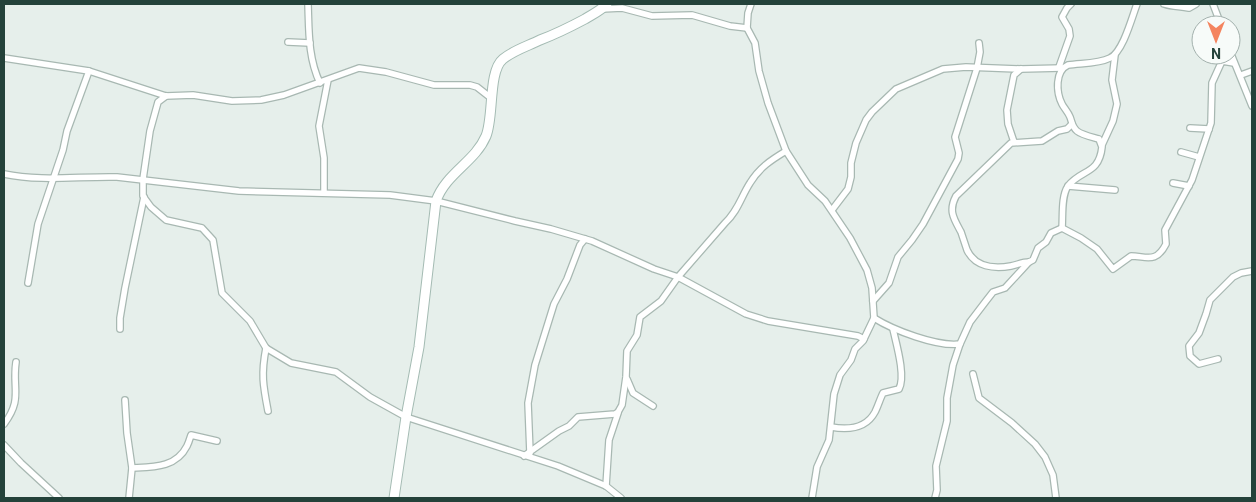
<svg xmlns="http://www.w3.org/2000/svg" width="1256" height="502" font-family="Roboto,sans-serif">
<rect width="100%" height="100%" fill="#e6efeb"/>
<g fill="none" stroke-linecap="round" stroke-linejoin="round">
<defs>
<g id="street">
<path d="M308,4C309,31 308,58 320,83"/>
<path d="M751,4L748,13L747,28L755,43L759,71L768,103L786,151L808,185L825,201L850,238L867,270L872,288L874,318L863,341L855,349L851,360L840,375L834,394L829,440L817,467L812,498"/>
<path d="M1164,4C1173,7 1179,6 1189,8L1196,4"/>
<path d="M1213,4L1221,25"/>
<path d="M602,9L622,8L652,16L692,15L730,26L747,28"/>
<path d="M288,42L310,43"/>
<path d="M1231,54L1252,106"/>
<path d="M1218,55L1222,61"/>
<path d="M4,58L89,71L166,96L193,95L232,101L261,100L284,95L359,68L386,72L434,85H470L477,87L491,98"/>
<path d="M1059,67L1070,36L1069,29L1062,17L1067,8L1071,4"/>
<path d="M1241,75L1252,71"/>
<path d="M166,96L158,102L150,131L143,179V196L151,207L166,220L202,228L213,240L222,293L250,321L266,348L291,363L336,372L370,397L406,417L558,466L606,486L621,498"/>
<path d="M1072,124L1067,129L1058,131L1042,141L1011,143L956,196C948,211 954,219 961,232C963,238 965,244 967,250C975,267 994,269 1011,266C1017,265 1022,262 1029,262L1033,260L1038,248L1046,242L1051,233L1062,228L1081,238L1097,249L1113,269L1131,256C1146,256 1156,264 1166,244L1165,230L1192,180L1211,123L1212,83L1222,61L1234,63"/>
<path d="M1190,128L1209,129"/>
<path d="M1014,142L1008,124L1007,110L1014,75L1021,69"/>
<path d="M1102,145L1113,121L1117,104L1112,80L1115,55"/>
<path d="M1181,152L1199,157"/>
<path d="M4,174C42,182 79,176 117,177L239,191L390,195L436,201L515,221L551,229L592,241L654,269L678,277L746,314L768,321L858,336L864,339"/>
<path d="M1173,183L1189,186"/>
<path d="M1068,186L1115,190"/>
<path d="M324,192V158L319,126L328,80"/>
<path d="M832,210L848,189L851,177V163L856,143L866,120L872,112L896,89L943,69L966,67L1021,69L1062,68"/>
<path d="M1062,228C1063,216 1061,196 1068,186C1081,169 1099,175 1102,147L1099,139C1092,137 1082,135 1077,131C1072,127 1072,122 1070,117C1068,112 1064,108 1062,104C1056,92 1055,71 1068,65C1081,63 1098,64 1110,58C1123,52 1132,17 1137,4"/>
<path d="M28,283L38,224L63,150L67,131L89,71"/>
<path d="M873,301L889,283L898,257L912,240L923,224L958,159L959,153L955,137L977,68L980,52L979,43"/>
<path d="M874,318C893,330 937,347 960,344L970,322L986,301L993,292L1005,288L1029,262"/>
<path d="M120,329V318L125,288L144,197"/>
<path d="M266,348C261,374 263,385 268,411"/>
<path d="M1218,359L1199,364L1190,356L1189,346L1199,333L1206,314L1210,300L1233,277L1241,273L1252,271"/>
<path d="M973,374L979,398L1012,423L1035,444L1045,457L1053,475L1056,498"/>
<path d="M627,379L633,393L653,406"/>
<path d="M125,400L127,433L132,468L129,498"/>
<path d="M4,424C23,399 12,389 16,362"/>
<path d="M831,427C848,430 866,429 875,412C878,406 880,399 883,393L899,389C906,376 896,343 893,329"/>
<path d="M4,445L21,463L59,498"/>
<path d="M530,453L528,403L535,365L554,304L567,279L580,245L585,239"/>
<path d="M524,456L559,431L569,426L578,417L615,414L618,412L622,405L626,377L627,351L637,335L640,317L661,301L678,277L725,223C738,211 741,197 750,183C759,168 771,160 786,151"/>
<path d="M132,468C153,467 176,468 187,446C189,442 190,438 191,435L217,441"/>
<path d="M606,486L609,440L618,413"/>
<path d="M935,498L937,490L936,466L947,421V398L953,365L960,344"/>
</g>
<path id="secondary" d="M394,498L406,417L419,347L436,201C446,173 475,162 486,136C494,117 488,71 503,59C514,50 528,46 540,40C556,34 570,27 585,19C593,14 600,11 607,4"/>
</defs>
<use href="#street" stroke="#a8b8b2" stroke-width="8"/>
<use href="#secondary" stroke="#a4bbb3" stroke-width="11"/>
<use href="#street" stroke="#fff" stroke-width="5.5"/>
<use href="#secondary" stroke="#fff" stroke-width="9"/>
</g>
<rect width="1256" height="502" fill="none" stroke="#24423a" stroke-width="10"/>
<g transform="translate(1216 40) rotate(180)"><circle r="24" fill="#f7fbf9" stroke="#a3b1ad"/>
<path d="M0-4L9 19L0 12L-9 19Z" fill="#f4845f"/>
<text y="-8" font-size="14" font-weight="bold" text-anchor="middle" fill="#24423a">N</text>
</g>
</svg>
